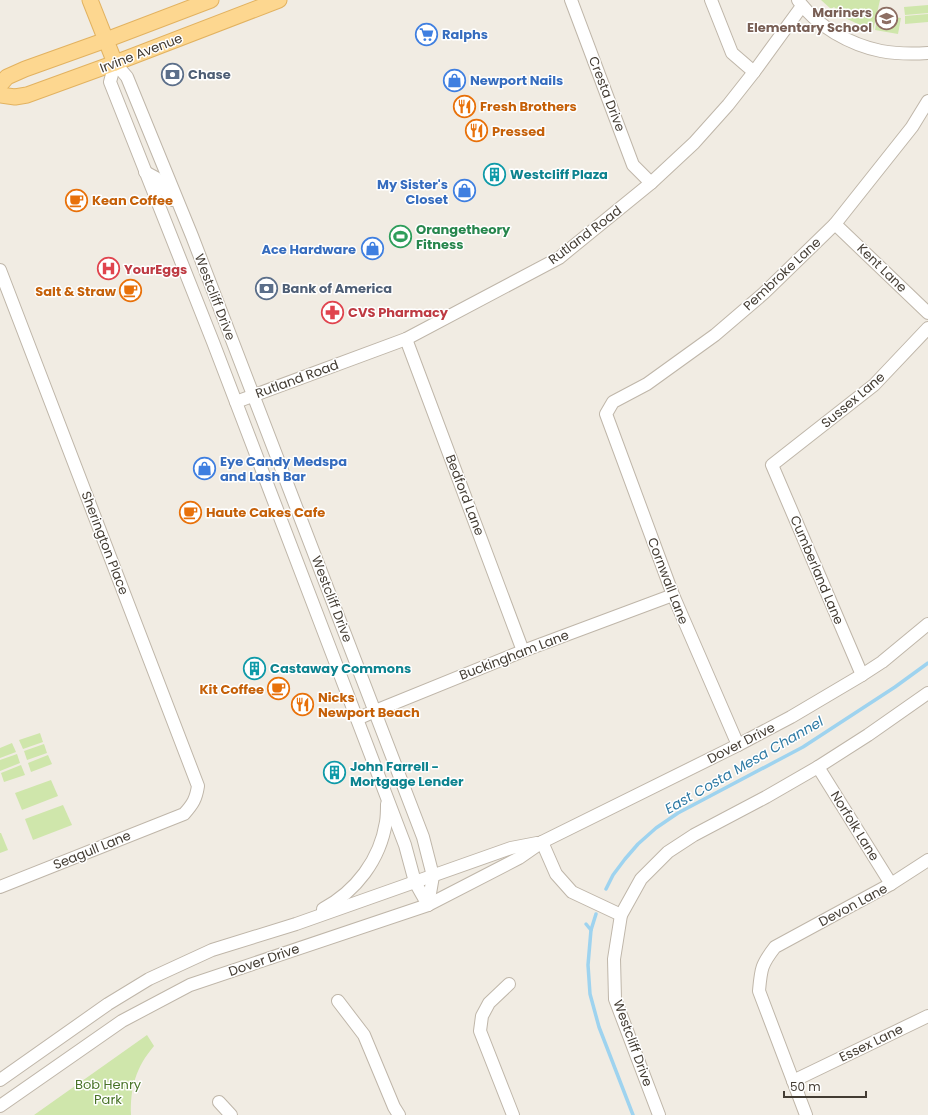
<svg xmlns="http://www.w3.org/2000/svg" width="928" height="1115" font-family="Poppins,sans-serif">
<rect width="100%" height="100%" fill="#f1ece3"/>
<g fill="#cfe6ab">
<path d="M821,0H880L873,31L845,18L833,10L835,8L834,7L831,9Z"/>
<path d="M928,5V13L905,15L904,7Z"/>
<path d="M878,14L901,18L898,34L875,30Z"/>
<path d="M928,14V22L905,24V16Z"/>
<path d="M40,733L43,742L23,749L19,740Z"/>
<path d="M12,743L16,752L0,758V748Z"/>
<path d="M44,744L47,753L27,760L24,751Z"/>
<path d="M17,754L20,763L0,771V760Z"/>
<path d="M48,755L52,764L31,772L28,763Z"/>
<path d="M21,765L25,775L4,782L1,773Z"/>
<path d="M51,780L58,796L22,810L15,793Z"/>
<path d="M63,805L72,825L33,840L25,819Z"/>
<path d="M0,833H1L8,850L0,853Z"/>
<path d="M147,1035L154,1046C136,1067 130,1088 131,1115H34Z"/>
</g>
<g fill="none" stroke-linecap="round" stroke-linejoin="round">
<g stroke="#9ed3ef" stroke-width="3.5">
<path d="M606,889L613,875L625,859L638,844L656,828L678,813L803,747L895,687L928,663"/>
<path d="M596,914L591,930L588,965L590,994L599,1027L633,1115"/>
<path d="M586,924L591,930"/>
</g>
<defs>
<g id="minor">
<path d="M571,0L633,165L651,183"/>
<path d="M711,0L732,53L754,72"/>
<path d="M798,0C816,26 851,45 881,51C897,54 912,54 928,53"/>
<path d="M115,63L127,77L192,236L423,837L433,876L428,905"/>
<path d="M115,63L110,82L213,342L333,656L405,845L415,882L428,905"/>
<path d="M145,172L156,178L172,200"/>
<path d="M835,224L928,313"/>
<path d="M0,270L198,786C196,799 193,804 184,814L0,887"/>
<path d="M406,339L523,651"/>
<path d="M236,402L406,339L559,258L651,183L694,143L728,105L754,72L802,6"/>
<path d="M862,675L772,465L874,385L928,328"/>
<path d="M357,719L375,711L523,651L673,595"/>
<path d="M738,745L673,595L606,414L613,402L647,384L715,335L764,293L835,224L912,127L928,101"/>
<path d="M818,767L891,884"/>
<path d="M542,842L556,874L572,892L621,915"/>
<path d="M323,909C356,891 380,860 386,822C387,816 387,810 387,804"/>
<path d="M509,984L489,1003L482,1016L480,1031L513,1115"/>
<path d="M338,1001L364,1035L394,1107L399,1115"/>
<path d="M0,1080L108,1004L149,979L212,950L296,924L511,848L537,843"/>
<path d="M793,1081L928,1016"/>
<path d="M219,1102L231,1115"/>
<path d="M0,1106L122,1021L190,985L428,905L519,858L542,842L738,745L791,717L862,675L882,662L928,624"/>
<path d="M659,1115L615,999L614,959L621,915L641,879L668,852L694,835L766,797L818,767L868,735L928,693"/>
<path d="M806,1115L759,991C761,969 761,965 775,947L891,884L928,860"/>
</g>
<g id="major">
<path d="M90,0L115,63"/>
<path d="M0,85L7,77L25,69L106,40L211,0"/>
<path d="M0,95L15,97L27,95L115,63L279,0"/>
</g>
</defs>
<use href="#minor" stroke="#bfb6a9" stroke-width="14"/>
<use href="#major" stroke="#e2b260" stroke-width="17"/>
<use href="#minor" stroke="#fff" stroke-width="12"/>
<use href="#major" stroke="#fdd790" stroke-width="15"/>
</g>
<defs>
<symbol id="school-ring" viewBox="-11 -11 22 22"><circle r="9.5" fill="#fff" stroke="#8d6e63" stroke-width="1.5"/><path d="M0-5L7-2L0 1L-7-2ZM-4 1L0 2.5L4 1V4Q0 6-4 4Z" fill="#8d6e63"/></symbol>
<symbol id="supermarket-ring" viewBox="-11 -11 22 22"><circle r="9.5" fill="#fff" stroke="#3f7fe0" stroke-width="1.5"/><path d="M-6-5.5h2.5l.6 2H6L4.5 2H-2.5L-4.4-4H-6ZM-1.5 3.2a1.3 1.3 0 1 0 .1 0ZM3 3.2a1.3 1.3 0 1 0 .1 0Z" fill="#3f7fe0"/></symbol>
<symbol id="bank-ring" viewBox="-11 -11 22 22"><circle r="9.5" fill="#fff" stroke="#5c6f8a" stroke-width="1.5"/><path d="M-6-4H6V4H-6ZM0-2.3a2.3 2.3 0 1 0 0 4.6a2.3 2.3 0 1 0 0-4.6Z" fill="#5c6f8a"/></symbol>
<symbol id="shop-ring" viewBox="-11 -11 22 22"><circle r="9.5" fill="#fff" stroke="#3f7fe0" stroke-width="1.5"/><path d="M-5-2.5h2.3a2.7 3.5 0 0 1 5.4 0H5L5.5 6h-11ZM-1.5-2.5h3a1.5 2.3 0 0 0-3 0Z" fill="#3f7fe0"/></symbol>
<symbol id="restaurant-ring" viewBox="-11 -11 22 22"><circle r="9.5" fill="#fff" stroke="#e8710a" stroke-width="1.5"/><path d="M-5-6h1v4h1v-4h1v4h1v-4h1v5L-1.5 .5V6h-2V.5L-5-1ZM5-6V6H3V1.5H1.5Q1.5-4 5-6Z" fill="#e8710a"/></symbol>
<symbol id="building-ring" viewBox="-11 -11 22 22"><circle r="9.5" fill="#fff" stroke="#0f9aa8" stroke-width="1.5"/><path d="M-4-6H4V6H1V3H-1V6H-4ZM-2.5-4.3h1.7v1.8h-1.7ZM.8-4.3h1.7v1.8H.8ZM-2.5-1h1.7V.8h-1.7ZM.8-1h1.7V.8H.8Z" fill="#0f9aa8"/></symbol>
<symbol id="cafe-ring" viewBox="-11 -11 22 22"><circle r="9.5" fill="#fff" stroke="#e8710a" stroke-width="1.5"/><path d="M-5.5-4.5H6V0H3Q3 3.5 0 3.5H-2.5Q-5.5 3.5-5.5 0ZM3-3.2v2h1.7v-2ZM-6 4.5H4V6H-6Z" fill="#e8710a"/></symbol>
<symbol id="stadium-ring" viewBox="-11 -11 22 22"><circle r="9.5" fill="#fff" stroke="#2e9e5b" stroke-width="1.5"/><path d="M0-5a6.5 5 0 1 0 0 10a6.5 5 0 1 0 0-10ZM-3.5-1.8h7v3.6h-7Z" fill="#2e9e5b"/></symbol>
<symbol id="hospital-ring" viewBox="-11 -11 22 22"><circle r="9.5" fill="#fff" stroke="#e0444e" stroke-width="1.5"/><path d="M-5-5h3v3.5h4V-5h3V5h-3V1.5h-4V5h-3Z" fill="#e0444e"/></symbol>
<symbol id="pharmacy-ring" viewBox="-11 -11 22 22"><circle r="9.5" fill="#fff" stroke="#e0444e" stroke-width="1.5"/><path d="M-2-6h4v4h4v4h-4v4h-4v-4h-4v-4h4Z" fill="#e0444e"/></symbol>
</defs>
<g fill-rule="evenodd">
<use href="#school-ring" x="874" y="6" width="25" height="25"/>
<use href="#supermarket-ring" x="414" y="22" width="25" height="25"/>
<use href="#bank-ring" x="160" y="62" width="25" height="25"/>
<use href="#shop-ring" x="442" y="68" width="25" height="25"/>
<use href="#restaurant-ring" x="452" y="94" width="25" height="25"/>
<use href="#restaurant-ring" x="464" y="118" width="25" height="25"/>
<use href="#building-ring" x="482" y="162" width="25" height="25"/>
<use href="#shop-ring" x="452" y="178" width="25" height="25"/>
<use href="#cafe-ring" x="64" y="188" width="25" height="25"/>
<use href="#stadium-ring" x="388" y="224" width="25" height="25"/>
<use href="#shop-ring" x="360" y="236" width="25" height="25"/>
<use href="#hospital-ring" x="96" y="256" width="25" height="25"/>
<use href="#bank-ring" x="254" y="276" width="25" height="25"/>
<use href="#cafe-ring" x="118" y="278" width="25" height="25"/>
<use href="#pharmacy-ring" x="320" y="300" width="25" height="25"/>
<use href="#shop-ring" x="192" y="456" width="25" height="25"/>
<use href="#cafe-ring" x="178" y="500" width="25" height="25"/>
<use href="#building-ring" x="242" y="656" width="25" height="25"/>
<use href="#cafe-ring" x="266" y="676" width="25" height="25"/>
<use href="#restaurant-ring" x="290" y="692" width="25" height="25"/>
<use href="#building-ring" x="322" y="760" width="25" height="25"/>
</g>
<g text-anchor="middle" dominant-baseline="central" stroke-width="3" stroke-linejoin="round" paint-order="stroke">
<g font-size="13" font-weight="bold" fill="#785e54" stroke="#fff" text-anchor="end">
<text x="872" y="12">Mariners<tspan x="872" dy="15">Elementary School</tspan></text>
</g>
<g font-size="13" font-weight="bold" fill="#366cbe" stroke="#fff" text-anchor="start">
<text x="442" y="34">Ralphs</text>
<text x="470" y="80">Newport Nails</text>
<text x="448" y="184" text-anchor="end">My Sister's<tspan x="448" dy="15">Closet</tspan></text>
<text x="356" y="249" text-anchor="end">Ace Hardware</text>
<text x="220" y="461">Eye Candy Medspa<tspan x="220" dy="15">and Lash Bar</tspan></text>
</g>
<g font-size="13" fill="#433c33" stroke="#fff">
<text transform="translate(141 53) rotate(-21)">Irvine Avenue</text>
<text transform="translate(607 94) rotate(69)">Cresta Drive</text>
<text transform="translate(585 235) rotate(-37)">Rutland Road</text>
<text transform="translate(882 268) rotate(44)">Kent Lane</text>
<text transform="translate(782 274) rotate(-43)">Pembroke Lane</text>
<text transform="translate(215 297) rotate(69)">Westcliff Drive</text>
<text transform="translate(297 379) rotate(-20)">Rutland Road</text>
<text transform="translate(853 400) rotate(-40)">Sussex Lane</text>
<text transform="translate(465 495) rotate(69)">Bedford Lane</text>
<text transform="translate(105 543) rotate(69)">Sherington Place</text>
<text transform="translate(817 570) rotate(67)">Cumberland Lane</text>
<text transform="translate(668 581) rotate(69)">Cornwall Lane</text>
<text transform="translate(332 599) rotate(69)">Westcliff Drive</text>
<text transform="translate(514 655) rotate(-21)">Buckingham Lane</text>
<text transform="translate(741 743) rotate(-27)">Dover Drive</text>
<text transform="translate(855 826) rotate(58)">Norfolk Lane</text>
<text transform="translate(92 850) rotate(-22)">Seagull Lane</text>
<text transform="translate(853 905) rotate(-28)">Devon Lane</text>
<text transform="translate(264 960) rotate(-19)">Dover Drive</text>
<text transform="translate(633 1043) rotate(70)">Westcliff Drive</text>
<text transform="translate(871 1043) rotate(-26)">Essex Lane</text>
</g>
<g font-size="13" font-weight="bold" fill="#4e5e75" stroke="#fff" text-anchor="start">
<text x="188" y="74">Chase</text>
<text x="282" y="288">Bank of America</text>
</g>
<g font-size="13" font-weight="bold" fill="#c56008" stroke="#fff" text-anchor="start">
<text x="480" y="106">Fresh Brothers</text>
<text x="492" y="131">Pressed</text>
<text x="92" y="200">Kean Coffee</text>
<text x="116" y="291" text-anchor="end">Salt &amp; Straw</text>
<text x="206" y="512">Haute Cakes Cafe</text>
<text x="264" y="689" text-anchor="end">Kit Coffee</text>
<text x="318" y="697">Nicks<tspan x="318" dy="15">Newport Beach</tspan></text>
</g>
<g font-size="13" font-weight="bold" fill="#0d838f" stroke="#fff" text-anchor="start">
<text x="510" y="174">Westcliff Plaza</text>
<text x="270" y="668">Castaway Commons</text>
<text x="350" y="766">John Farrell -<tspan x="350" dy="15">Mortgage Lender</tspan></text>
</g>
<g font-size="13" font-weight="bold" fill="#27864d" stroke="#fff" text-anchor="start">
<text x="416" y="229">Orangetheory<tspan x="416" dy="15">Fitness</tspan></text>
</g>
<g font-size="13" font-weight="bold" fill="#be3a42" stroke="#fff" text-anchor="start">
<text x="124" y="269">YourEggs</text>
<text x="348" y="312">CVS Pharmacy</text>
</g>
<g font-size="13" fill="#497328" stroke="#fff">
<text x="108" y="1084">Bob Henry<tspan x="108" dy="15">Park</tspan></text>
</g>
<g font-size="14" font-style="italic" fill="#2e7aa4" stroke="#fff">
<text transform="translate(744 765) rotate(-30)">East Costa Mesa Channel</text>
</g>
</g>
<path d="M784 1091v6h82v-6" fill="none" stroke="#433c33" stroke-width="2"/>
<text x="790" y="1091" font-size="12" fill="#433c33" stroke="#ffffff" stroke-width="3" paint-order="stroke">50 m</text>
</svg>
